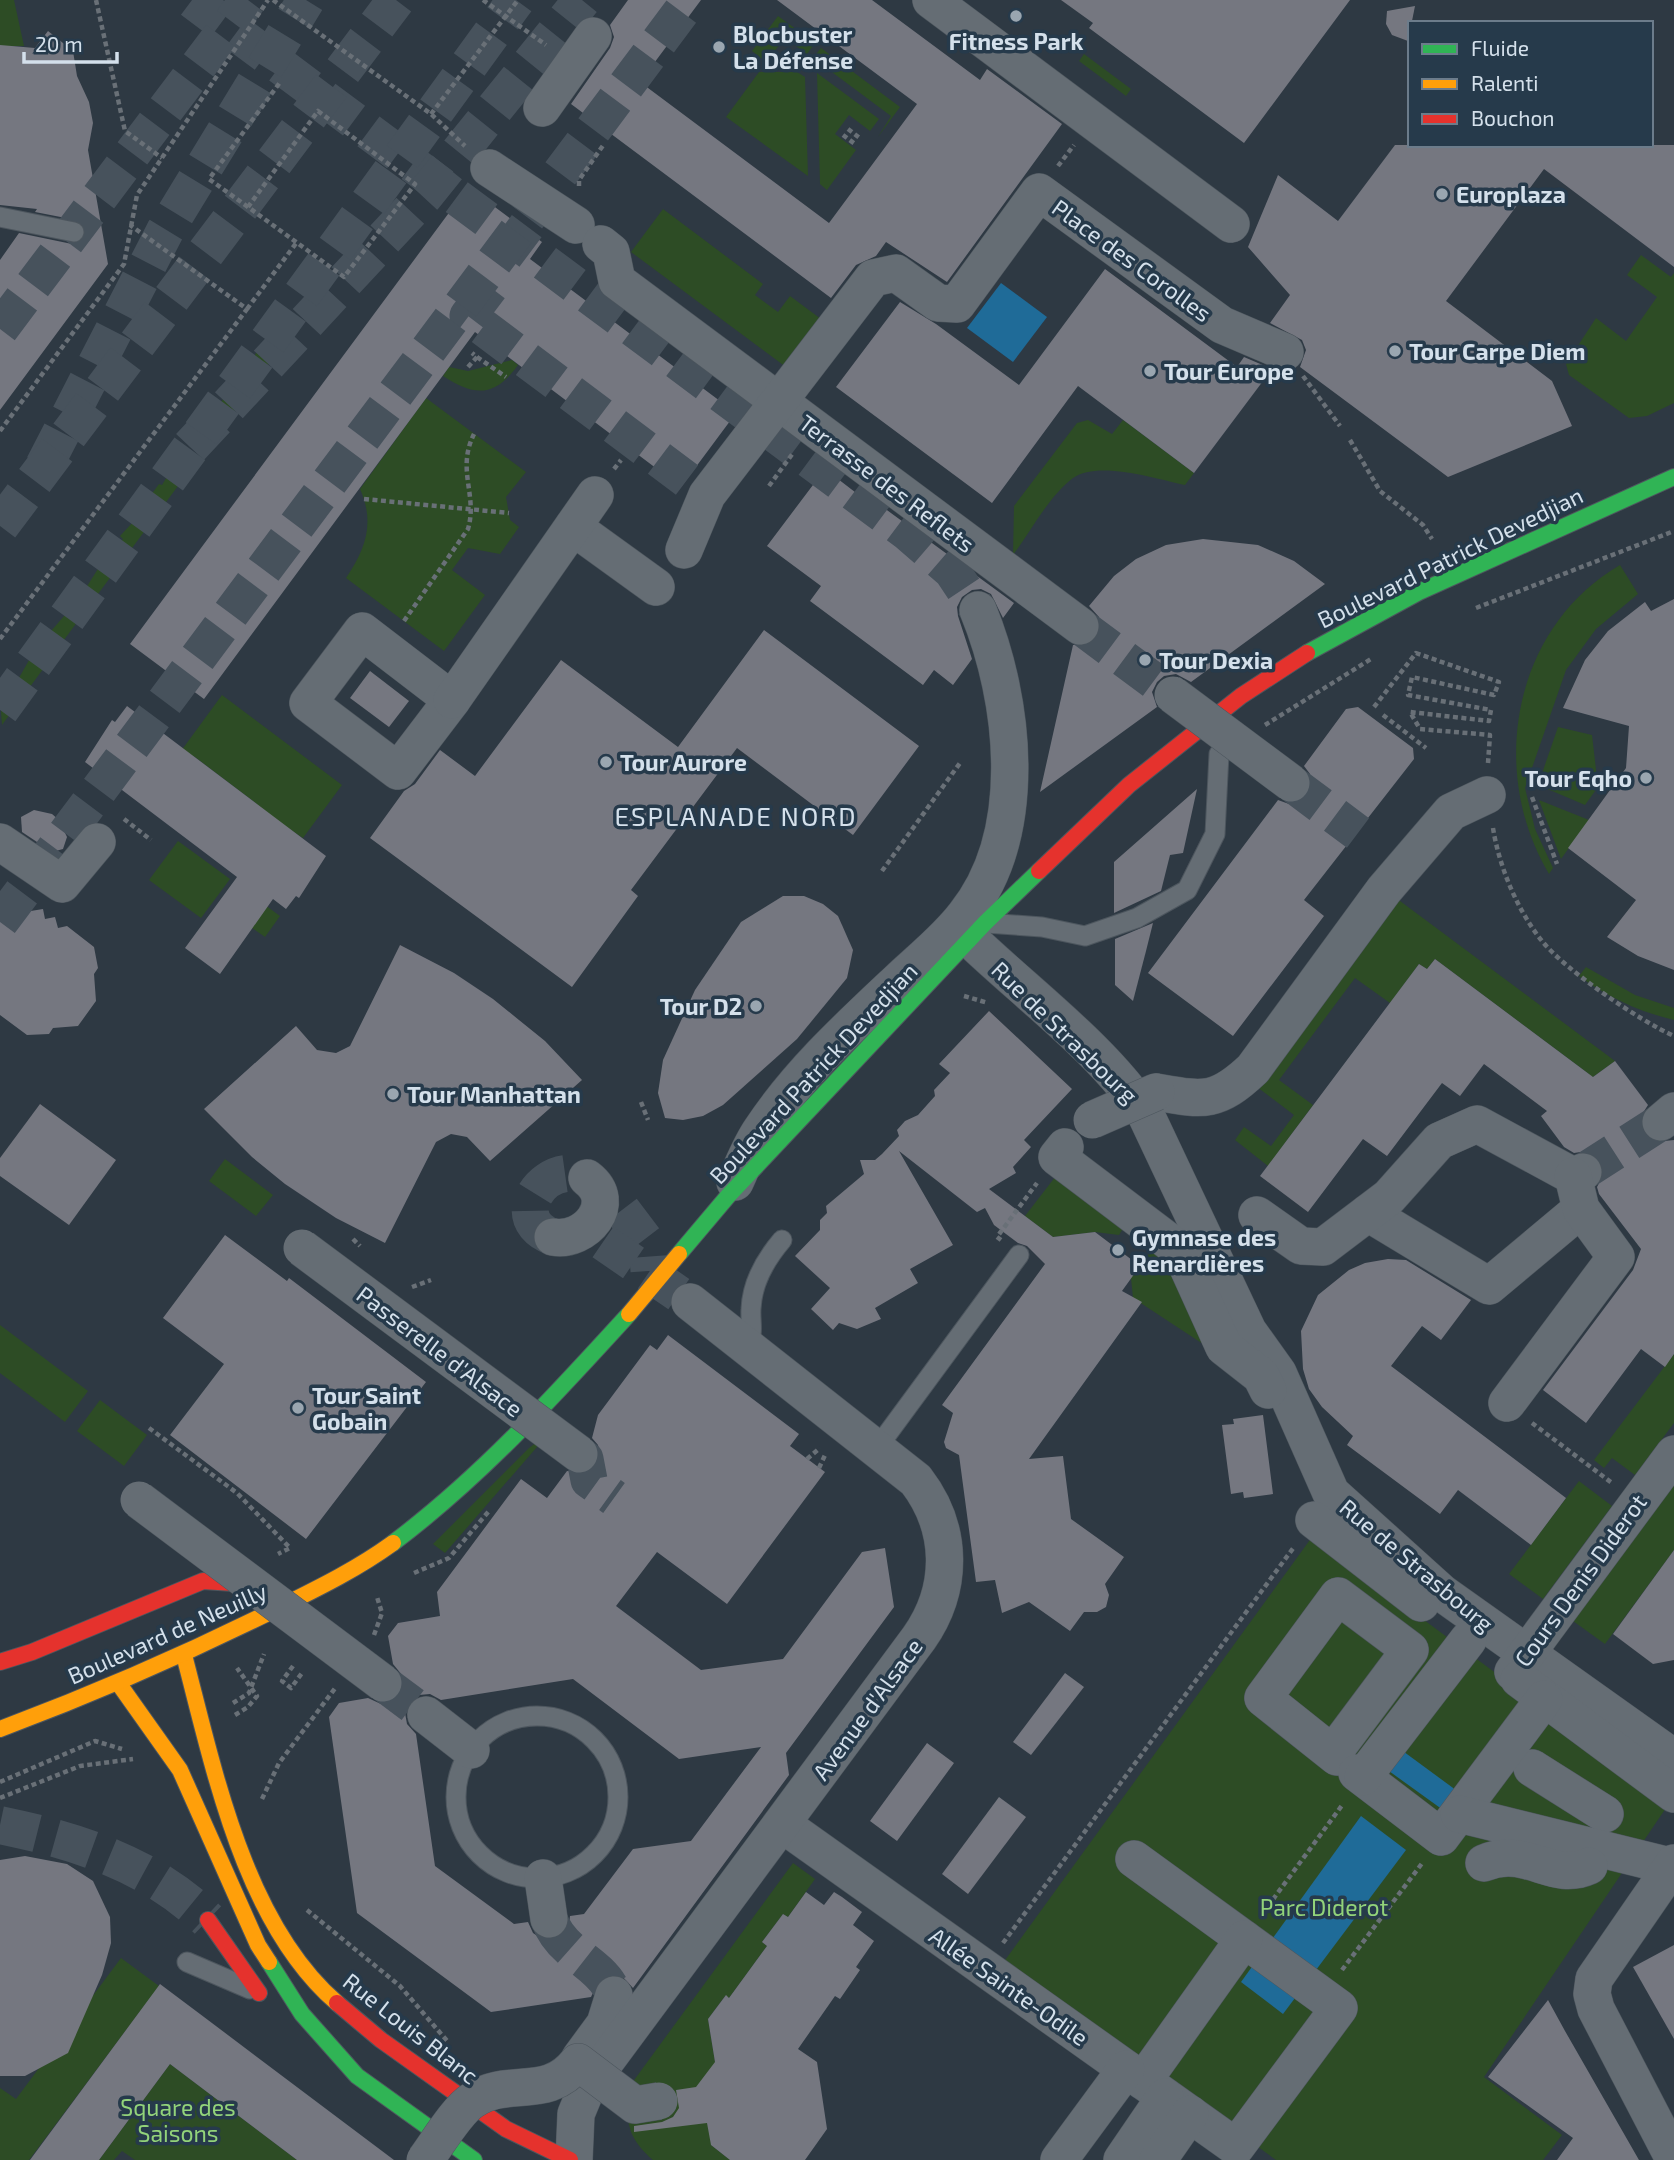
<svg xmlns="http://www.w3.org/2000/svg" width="1674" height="2160" font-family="'Exo 2',sans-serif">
<rect width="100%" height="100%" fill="#2e3943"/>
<g fill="#2d4c25">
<path d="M0,0H14L24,46H0Z"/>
<path d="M778,16L815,43L807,54L785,38L766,62L752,51Z"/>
<path d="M821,48L900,107L878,137L891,116L813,58Z"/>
<path d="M1084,54L1131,89L1126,96L1079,61Z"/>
<path d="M759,72H797L805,77L808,176L726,117Z"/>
<path d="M817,73L879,119L870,131L849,115L835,134L856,150L827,190L820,184Z"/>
<path d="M663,209L763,284L755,295L778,312L790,296L825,322L790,370L631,252Z"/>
<path d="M1641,255L1671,277L1674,273V403L1647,416L1629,418L1569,375L1566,364L1596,318L1626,341L1657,297L1627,275Z"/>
<path d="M278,322L292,332L209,445L195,434L206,420L209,421L232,385L235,386L258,350L261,352Z"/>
<path d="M512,360L518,365C495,397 475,397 443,376L449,367L468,371Z"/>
<path d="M426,398L526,472L506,497L510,520L519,527L500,554L468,548L452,570L485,595L444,651L346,578C366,549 375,522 360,489Z"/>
<path d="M1088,420L1112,434L1123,420L1194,473L1185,485C1157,479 1098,460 1073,478C1049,496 1031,531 1013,555L1014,506L1077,423Z"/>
<path d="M181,453L195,463L58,648L45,638L71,608L69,606L81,589L84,591L108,553L112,555L123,539L120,536L148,506L145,503L159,484L162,485Z"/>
<path d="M1620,565L1638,594L1596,629L1566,670L1525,788L1535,829L1553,868L1549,874C1488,772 1512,628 1620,565Z"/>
<path d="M32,655L46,665L2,725L0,699L8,688L12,690Z"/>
<path d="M222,695L342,785L303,838L256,807L257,804L195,757L181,751Z"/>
<path d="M1558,727L1592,735L1598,787L1585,805L1538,785Z"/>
<path d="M1539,800L1589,820L1561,859Z"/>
<path d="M178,841L230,879L201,918L149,880Z"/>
<path d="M247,892L280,916L265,937L231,913Z"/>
<path d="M1396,898L1615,1061L1590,1079L1589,1074L1435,959L1427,969L1419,964L1390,1003L1355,978L1279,1080L1313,1105L1268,1166L1235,1140L1244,1127L1271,1146L1294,1115L1257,1087Z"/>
<path d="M1586,967L1635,995L1674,1008V1020C1640,1012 1607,997 1579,976Z"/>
<path d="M225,1159L273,1195L256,1216L209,1181Z"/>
<path d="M1059,1172L1127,1222L1119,1235L1095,1232L1053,1237L1025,1216Z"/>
<path d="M1154,1247L1175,1260L1203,1344L1133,1298L1131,1278Z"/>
<path d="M0,1325L88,1391L65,1422L0,1373Z"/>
<path d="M1674,1354V1423L1635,1475L1612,1458L1604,1468L1594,1460Z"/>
<path d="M100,1400L147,1435L124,1466L77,1431Z"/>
<path d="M550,1432L445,1553L433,1544L529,1448Z"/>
<path d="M1579,1481L1612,1506L1543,1599L1509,1574Z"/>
<path d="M1674,1485V1550L1605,1644L1573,1621Z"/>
<path d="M1312,1537L1670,1802L1484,2077L1562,2135L1543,2160H1276L1003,1963Z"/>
<path d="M793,1863L815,1879L788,1917L783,1914L762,1942L767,1946L729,1998L725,1996L708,2019L715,2062L711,2145L730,2160H653C627,2138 625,2120 629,2087Z"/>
<path d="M121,1958L159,1986L29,2160H0V2088L16,2099Z"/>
<path d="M170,2064L297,2160H135L122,2151L114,2160H99Z"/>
</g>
<g fill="#1f6b98">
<path d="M1001,283L1047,317L1013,362L967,328Z"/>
<path d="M1396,1746L1464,1796L1450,1815L1382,1766Z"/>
<path d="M1361,1816L1406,1850L1283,2014L1241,1982Z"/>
</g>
<g fill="#757780" fill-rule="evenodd">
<path d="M628,0H701L640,82L829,223L917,104L777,0H872L980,80L987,69L1062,124L947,282L886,242L876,256L856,265L831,298L571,104L610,48L614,37L610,25Z"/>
<path d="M1061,0H1350L1244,143L1089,28L1093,23Z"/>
<path d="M1415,6L1408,41L1392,35L1386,24L1387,11Z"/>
<path d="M48,31L73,51L77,76L89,102L93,123L88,150L108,264L0,410V260L19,233L72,244L83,241L86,234L83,223L76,220L35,212L37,209L0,205V45L35,48Z"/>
<path d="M1395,145H1674V267L1544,169L1446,301L1552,381L1572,426L1448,477L1300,367L1306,350L1302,340L1270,323L1290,295L1248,247L1278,175L1338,221Z"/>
<path d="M468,187L542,242L530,259L736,413L681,487L475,332L204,699L130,644Z"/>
<path d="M1105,269L1237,367L1244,357L1272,369L1194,473L1078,386L992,503L836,387L900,302L936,324L1019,385Z"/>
<path d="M825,469L877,509L880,505L1014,603L1003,618L991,594L981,589L972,590L962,597L957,607L958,616L972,659L953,685L934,670L923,685L810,601L821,586L767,546Z"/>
<path d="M1203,539L1258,545L1294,561L1325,584L1191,682L1176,674L1164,676L1157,682L1152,692L1157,707L1040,792L1073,645H1089L1097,638L1101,629L1099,617L1089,606L1114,576L1136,559L1166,545Z"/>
<path d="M1674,599V970L1638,956L1607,937L1636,900L1568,848L1626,768L1629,726L1563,708L1585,660L1608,631L1645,602L1651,611Z"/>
<path d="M764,630L919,746L853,835L737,748L631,890L638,896L572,987L370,838L404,791L415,784L440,750L475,776L561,660L678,747Z"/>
<path d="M370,671L409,701L389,727L350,698Z"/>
<path d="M127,706L326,856L299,898L296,896L286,909L273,899L220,974L185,948L237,877L85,762L112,720L115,722Z"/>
<path d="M1358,707L1413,748L1414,759L1304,900L1324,916L1233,1036L1148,973L1278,800L1289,804L1299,802L1307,796L1312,785L1310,774L1304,766L1346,709Z"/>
<path d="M1197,789L1183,853L1170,855L1161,891L1114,913V862Z"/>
<path d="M34,810L52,814L59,820L67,837L63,849L52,852L22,832L21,817Z"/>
<path d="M783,896H804L823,904L838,916L853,950L847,978L797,1039L723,1105L703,1116L683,1120L665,1118L658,1093L663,1060L695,990L741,922Z"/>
<path d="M43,909L45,919L55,917L58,928L67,926L94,947L98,968L94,974L96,1001L78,1026L53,1028L49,1034L27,1035L0,1015V916Z"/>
<path d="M1153,923L1146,951L1133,1001L1115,985V939Z"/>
<path d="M400,945L454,973L493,999L545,1041L582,1080L490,1161L467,1137L451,1134L436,1142L385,1243L336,1218L285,1184L252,1157L204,1109L296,1026L317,1050L336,1053L350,1046Z"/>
<path d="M1435,959L1593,1077L1615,1061L1648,1105L1641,1116V1126L1645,1135L1655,1142L1674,1140V1354L1665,1367L1641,1349L1586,1423L1543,1390L1633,1270L1641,1249L1599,1194L1597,1187L1604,1174L1602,1164L1596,1156L1587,1151L1574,1153L1564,1147L1541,1116L1547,1111L1484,1064L1460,1096L1442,1083L1387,1156L1363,1139L1308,1212L1260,1176L1419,964L1427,969Z"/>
<path d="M989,1011L1072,1089L1024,1140L1031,1147L1013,1167L1016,1173L989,1189L1053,1237L1095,1232L1140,1266L1122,1291L1142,1302L1029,1459L1063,1456L1071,1519L1124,1557L1105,1584L1109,1595L1106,1607L1097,1612H1084L1070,1631L1029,1602L1002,1613L995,1580L976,1582L959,1455L946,1448L944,1442L953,1413L942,1405L1045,1264L1027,1246L1018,1243L994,1225L985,1208L977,1212L899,1151L953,1245L910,1269L918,1283L875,1308L881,1319L857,1329L839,1323L833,1330L811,1309L830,1288L795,1256L820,1230V1220L827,1213L826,1206L864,1174L860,1160H875L882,1154L899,1136L897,1130L905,1121L918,1115L935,1096L934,1090L950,1073L939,1064Z"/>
<path d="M40,1104L116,1160L69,1225L0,1176V1158Z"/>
<path d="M225,1235L287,1281L289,1278L426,1382L306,1539L170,1435L224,1364L163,1318Z"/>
<path d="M1388,1259L1406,1260L1471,1300L1441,1340L1422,1326L1391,1366L1566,1498L1531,1545L1458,1490L1440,1514L1347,1445L1353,1436L1322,1407L1309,1389L1303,1369L1301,1331L1318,1295L1349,1270L1365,1263Z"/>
<path d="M668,1335L799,1434L790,1446L825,1472L727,1604L657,1552L616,1606L701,1670L783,1659L862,1552L885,1548L894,1607L786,1753L789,1775L633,1988L621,1975L610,1974L599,1980L591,1997L491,2012L357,1913L329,1717L339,1703L368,1698L381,1704L391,1703L399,1696L404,1686L402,1675L393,1664L388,1636L398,1623L440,1616L437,1592L521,1479L547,1498L567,1471L587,1473L595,1467L600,1456L598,1445L592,1438L598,1415L650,1345L657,1350ZM573,1679L679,1759L761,1747L691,1841L633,1849L584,1914L570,1916L569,1926L563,1935L551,1940L542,1939L533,1933L528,1922L514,1924L435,1866L416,1734L407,1724L405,1713L409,1703L419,1695L430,1694L441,1700Z"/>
<path d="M1263,1415L1273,1494L1244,1498L1243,1492L1231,1494L1222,1425L1234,1424L1233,1419Z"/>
<path d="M1674,1550V1660L1653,1664L1613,1634Z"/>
<path d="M1065,1673L1084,1687L1031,1755L1013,1742Z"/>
<path d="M927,1743L954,1763L897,1841L870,1821Z"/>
<path d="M999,1797L1026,1817L968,1894L942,1874Z"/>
<path d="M25,1856L67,1864L93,1881L110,1917L111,1943L102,1975L68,2053L25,2076H0V1860Z"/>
<path d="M806,1892L824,1905L834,1892L842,1897L862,1912L853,1925L874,1941L856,1967L860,1970L840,1999L835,1996L798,2049L817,2062L827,2129L805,2160H730L711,2145L707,2123L634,2132V2126L662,2122L673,2117L679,2108L676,2090L696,2087L715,2062L708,2019L726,1995L729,1998L767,1946L762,1942L783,1914L788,1917Z"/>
<path d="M1674,1945V2039L1633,1967Z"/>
<path d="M160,1984L200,2014L394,2160H297L170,2064L99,2160H30Z"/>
<path d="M1548,2000L1565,2031L1639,2160H1557L1573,2138L1488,2077Z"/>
</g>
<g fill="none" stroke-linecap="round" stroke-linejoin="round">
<g stroke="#47525c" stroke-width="37" stroke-dasharray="37 18" stroke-linecap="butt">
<path d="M192,0L908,533L952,571L978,610"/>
<path d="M490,287L468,316L687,480"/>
<path d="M0,329L248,0"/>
<path d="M1080,626L1173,695"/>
<path d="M1291,783L1358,833"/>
<path d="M0,922L690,0"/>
<path d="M1583,1172L1661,1122"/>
<path d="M622,1210L647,1243L649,1271"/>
<path d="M553,1237C501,1218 549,1156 587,1178"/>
<path d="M603,1242L683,1297"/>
<path d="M579,1454L585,1459L589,1480L614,1498"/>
<path d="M383,1683L426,1715"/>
<path d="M549,1919C562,1956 602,1962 614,1995"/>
</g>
<path stroke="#47525c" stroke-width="38" stroke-dasharray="38 19" stroke-linecap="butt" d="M0,1825C77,1841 150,1864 208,1920"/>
<g stroke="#47525c" stroke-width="38" stroke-dasharray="38 19" stroke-linecap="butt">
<path d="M190,447L424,196L582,0"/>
<path d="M44,466L165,231L306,0"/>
</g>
<g stroke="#47525c" stroke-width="38" stroke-dasharray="38 19" stroke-linecap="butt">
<path d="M0,526L396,0"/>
<path d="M0,710L516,0"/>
</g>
<defs>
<g id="lane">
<path d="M0,217L74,232"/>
<path d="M986,923L1042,927L1085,936L1137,918L1187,890L1215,834L1219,754L1235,731"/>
<path d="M746,1346C755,1335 750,1322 751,1309C752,1282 765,1260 782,1240"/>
<path d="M877,1448L1019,1255"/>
<circle cx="537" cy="1797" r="81"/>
<path d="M187,1962L250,1989"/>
</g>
<g id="street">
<path d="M931,0L1231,224"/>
<path d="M542,108L593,36"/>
<path d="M489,168L576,225"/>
<path d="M601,244L611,252L617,281L1080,626"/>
<path d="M573,527L656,587"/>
<path d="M684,550L707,495L873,278L896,273L938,303L957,304L1039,192L1222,325L1285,352"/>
<path d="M362,631L452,700L398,771L308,703Z"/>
<path d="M452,700L595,495"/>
<path d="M0,842L62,884L97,842"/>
<path d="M970,939C1025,992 1106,1052 1146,1115L1248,1331L1278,1373L1331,1493L1442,1593L1674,1758"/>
<path d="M1156,1092C1203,1100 1216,1104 1253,1069L1384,890L1451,812L1487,795"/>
<path d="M1661,1122L1674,1111"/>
<path d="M1065,1147L1057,1157L1180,1250L1224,1347L1261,1376L1268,1390"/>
<path d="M735,1182C743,1165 750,1146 761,1130C798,1074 848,1028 897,982C920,960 946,940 965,915C1030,834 1015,700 978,610"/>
<path d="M1368,1213L1489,1286L1581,1209"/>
<path d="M1257,1215L1301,1246L1323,1247L1389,1197L1439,1141L1477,1124L1573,1176L1583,1172"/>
<path d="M553,1237C585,1243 620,1203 587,1178"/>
<path d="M1507,1403L1616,1257L1581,1209L1573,1176"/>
<path d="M1314,1520L1421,1603"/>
<path d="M1513,1672L1674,1454"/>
<path d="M1519,1679L1674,1794"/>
<path d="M426,1715L471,1750"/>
<path d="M1333,1753L1410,1650L1338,1596L1263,1698L1337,1757"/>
<path d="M1532,1768L1605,1814"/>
<path d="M1357,1773L1441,1837L1544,1699"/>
<path d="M1363,1777L1468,1640"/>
<path d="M1459,1814L1674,1867"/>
<path d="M782,1824L1236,2147L1339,2008L1134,1859"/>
<path d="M1484,1863C1527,1845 1552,1883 1589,1866"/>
<path d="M1674,1863L1594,1979L1592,1994L1596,2009L1674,2159"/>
<path d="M543,1878L549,1919"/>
<path d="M580,2058L605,2024L614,1995"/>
<path d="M1143,2081L1244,1939"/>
<path d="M574,2160L576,2114L588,2085L919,1638C954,1588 953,1528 916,1480L690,1302"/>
<path d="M1059,2160L1126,2069"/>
<path d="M1122,2160L1165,2097"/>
<path d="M1158,2160L1190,2114"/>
</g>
<g id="fast">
<path d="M1307,653L1419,592L1674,477"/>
<path d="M679,1254L728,1196L985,923L1039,871"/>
<path d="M393,1543C481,1477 555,1395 629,1314"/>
<path d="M269,1962L302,2014L357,2076L474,2160"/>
</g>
<g id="slow">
<path d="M184,1655C214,1769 244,1923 337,2003"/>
<path d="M119,1684L180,1770L258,1945L269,1962"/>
<path d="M0,1729C91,1695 179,1657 266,1614C310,1592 353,1572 393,1543"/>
</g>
<g id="jam">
<path d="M1039,871L1129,785L1241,696L1307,653"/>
<path d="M0,1662L32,1652L203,1581L265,1585"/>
<path d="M208,1920L259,1993"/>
<path d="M337,2003L381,2040L506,2129L570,2160"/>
</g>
</defs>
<use href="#lane" stroke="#4d565e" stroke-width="21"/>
<use href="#street" stroke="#4d565e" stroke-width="38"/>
<use href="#fast" stroke="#4d565e" stroke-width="18"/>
<use href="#slow" stroke="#4d565e" stroke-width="18"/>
<use href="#jam" stroke="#4d565e" stroke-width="18"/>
<g stroke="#697077" stroke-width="4.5" stroke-dasharray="5 3.5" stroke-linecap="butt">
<path d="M96,0L125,131L162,158"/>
<path d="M273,0L431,114L465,146"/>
<path d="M483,0L546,45"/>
<path d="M318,111L415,184L344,277L248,207Z"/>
<path d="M431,114L518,0"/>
<path d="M848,129L861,139"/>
<path d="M843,135L855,144"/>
<path d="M1058,166L1074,145"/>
<path d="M579,186V180L604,144"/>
<path d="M248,207L209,179L281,81"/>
<path d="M247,309L297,242"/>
<path d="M477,357L506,377"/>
<path d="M468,367L477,357L472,353"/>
<path d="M1303,376L1340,426"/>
<path d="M0,431L124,264L137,195L268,0"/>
<path d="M1350,440L1380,491L1423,525L1432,539"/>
<path d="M614,469L621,460"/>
<path d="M769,486L793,453"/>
<path d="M364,499L509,513"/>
<path d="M1476,608L1674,531"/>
<path d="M404,621L468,529C478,495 456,470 474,434"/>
<path d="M0,639L247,309L130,225"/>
<path d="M1374,707L1416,653L1499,682L1494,695L1412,677L1408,695L1491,710L1489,721L1410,712L1420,729L1490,735L1488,763"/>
<path d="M1383,715L1426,748"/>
<path d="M1265,725L1371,659"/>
<path d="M1532,797L1557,864"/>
<path d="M124,819L151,840"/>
<path d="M1493,828C1499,866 1517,910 1542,941C1565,970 1640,1021 1674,1036"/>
<path d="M882,871L960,763"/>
<path d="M964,996L988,1003"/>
<path d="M641,1102L648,1120"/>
<path d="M353,1239L360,1246"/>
<path d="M1001,1240L997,1237L1037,1183"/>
<path d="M412,1287L431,1280"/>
<path d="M1532,1423L1612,1483"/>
<path d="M149,1428L237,1493L290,1548L278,1554"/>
<path d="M807,1459L820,1448"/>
<path d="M819,1468L826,1453"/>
<path d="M414,1573L449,1558L489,1511"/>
<path d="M374,1635L382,1613L377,1597"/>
<path d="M293,1666L282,1681L291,1688L302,1673"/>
<path d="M233,1703L249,1693L264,1654"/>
<path d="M235,1715L248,1707L257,1696L237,1668"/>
<path d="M0,1782L95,1741L122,1749"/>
<path d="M0,1798L80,1766L133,1759"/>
<path d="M262,1799L279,1763L336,1687"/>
<path d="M307,1910L400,1986L448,2042"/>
<path d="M1263,1913L1343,1804"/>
<path d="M1003,1943L1294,1547"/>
<path d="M1342,1970L1423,1862"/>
</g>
<use href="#lane" stroke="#656d74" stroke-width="19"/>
<use href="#street" stroke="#656d74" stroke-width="37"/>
<use href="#fast" stroke="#30b455" stroke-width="16"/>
<use href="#slow" stroke="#ff9f0a" stroke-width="16"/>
<use href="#jam" stroke="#e5322d" stroke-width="16"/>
<defs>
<g id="street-bridge">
<path d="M1173,695L1291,783"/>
<path d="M1092,1120L1156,1092"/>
<path d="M302,1248L579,1454"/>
<path d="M139,1500L383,1683"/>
<path d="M425,2160C437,2144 457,2110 473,2100C509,2076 547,2102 578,2062L635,2105L659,2101"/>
</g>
<path id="slow-bridge" d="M629,1314L679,1254"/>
</defs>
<use href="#street-bridge" stroke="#4d565e" stroke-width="38" stroke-linecap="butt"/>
<use href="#slow-bridge" stroke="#4d565e" stroke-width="18" stroke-linecap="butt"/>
<use href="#street-bridge" stroke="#656d74" stroke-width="37"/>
<use href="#slow-bridge" stroke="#ff9f0a" stroke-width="16"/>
</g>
<g fill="#9aa6b0" stroke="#263a4b" stroke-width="2.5">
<circle cx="1016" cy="16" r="7"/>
<circle cx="719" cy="47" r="7"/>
<circle cx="1442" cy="194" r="7"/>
<circle cx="1395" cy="351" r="7"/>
<circle cx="1150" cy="371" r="7"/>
<circle cx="1145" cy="660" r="7"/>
<circle cx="606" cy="762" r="7"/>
<circle cx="1646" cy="778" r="7"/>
<circle cx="756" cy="1006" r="7"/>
<circle cx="393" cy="1094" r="7"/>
<circle cx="1118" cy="1250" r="7"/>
<circle cx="298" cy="1408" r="7"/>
</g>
<g text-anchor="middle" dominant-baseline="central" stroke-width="7" stroke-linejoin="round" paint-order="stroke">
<g font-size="23" font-weight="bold" fill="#d4e0eb" stroke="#263a4b" text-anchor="start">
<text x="733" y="34">Blocbuster<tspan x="733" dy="26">La Défense</tspan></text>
<text x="1016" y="41" text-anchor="middle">Fitness Park</text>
<text x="1456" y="194">Europlaza</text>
<text x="1409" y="351">Tour Carpe Diem</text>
<text x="1164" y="371">Tour Europe</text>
<text x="1159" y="660">Tour Dexia</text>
<text x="620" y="762">Tour Aurore</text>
<text x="1632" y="778" text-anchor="end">Tour Eqho</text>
<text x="742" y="1006" text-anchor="end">Tour D2</text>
<text x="407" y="1094">Tour Manhattan</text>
<text x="1132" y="1237">Gymnase des<tspan x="1132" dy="26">Renardières</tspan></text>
<text x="312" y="1395">Tour Saint<tspan x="312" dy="26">Gobain</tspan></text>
</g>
<g font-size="23" fill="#d4e0eb" stroke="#263a4b">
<text transform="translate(1132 260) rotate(36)">Place des Corolles</text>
<text transform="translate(887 483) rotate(37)">Terrasse des Reflets</text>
<text transform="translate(1450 557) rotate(-26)">Boulevard Patrick Devedjian</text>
<text transform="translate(1065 1032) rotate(44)">Rue de Strasbourg</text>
<text transform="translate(813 1073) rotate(-47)">Boulevard Patrick Devedjian</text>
<text transform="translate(440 1351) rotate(37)">Passerelle d'Alsace</text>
<text transform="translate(1417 1565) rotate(40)">Rue de Strasbourg</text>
<text transform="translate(1580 1580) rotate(-54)">Cours Denis Diderot</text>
<text transform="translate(167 1633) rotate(-24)">Boulevard de Neuilly</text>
<text transform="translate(867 1709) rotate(-54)">Avenue d'Alsace</text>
<text transform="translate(1009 1986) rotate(35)">Allée Sainte-Odile</text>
<text transform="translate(411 2028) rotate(38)">Rue Louis Blanc</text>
</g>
<g font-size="23" fill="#92d37a" stroke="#263a4b">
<text x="1324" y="1907">Parc Diderot</text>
<text x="178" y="2107">Square des<tspan x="178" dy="26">Saisons</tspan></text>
</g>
<g font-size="26" letter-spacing="2" fill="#d4e0eb" stroke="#263a4b">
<text x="736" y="815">ESPLANADE NORD</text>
</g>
</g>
<rect x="1408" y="21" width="245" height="126" fill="#263a4b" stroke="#6c7c8b" stroke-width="2"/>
<rect x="1422" y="44" width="35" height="10" fill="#30b455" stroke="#6c7c8b" stroke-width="2"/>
<text x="1471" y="56" font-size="21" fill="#d4e0eb">Fluide</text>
<rect x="1422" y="79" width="35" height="10" fill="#ff9f0a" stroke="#6c7c8b" stroke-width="2"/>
<text x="1471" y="91" font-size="21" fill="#d4e0eb">Ralenti</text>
<rect x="1422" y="114" width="35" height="10" fill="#e5322d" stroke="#6c7c8b" stroke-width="2"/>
<text x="1471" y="126" font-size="21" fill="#d4e0eb">Bouchon</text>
<path d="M24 52v10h93v-10" fill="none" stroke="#d4e0eb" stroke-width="3.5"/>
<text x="35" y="52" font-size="21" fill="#d4e0eb" stroke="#263a4b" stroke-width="5" paint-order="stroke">20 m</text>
</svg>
